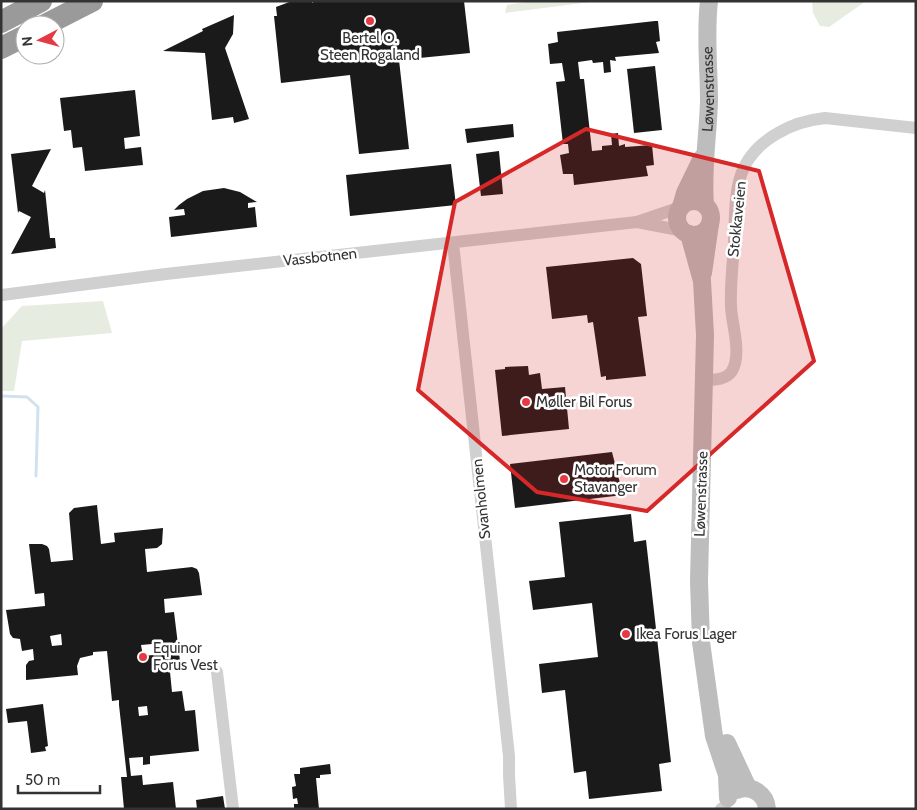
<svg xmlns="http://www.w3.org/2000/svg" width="917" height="810" font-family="Cabin,sans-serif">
<rect width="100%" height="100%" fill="#fff"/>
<g fill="#e6ecdf">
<path d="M532,1H599L505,13L507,5Z"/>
<path d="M812,1H866L829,27L820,26L813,13Z"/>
<path d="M103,301L112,333L22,341L14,391H1V329L22,306Z"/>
</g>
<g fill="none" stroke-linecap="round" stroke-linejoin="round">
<path stroke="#cfe2ee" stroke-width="3" d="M1,396L27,397L38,407L36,476"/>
</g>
<g fill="#1a1a1a" fill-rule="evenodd">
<path d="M292,1H312V3L315,1H464L470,53L399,60L409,149L359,154L350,75L281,83L274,16H277L276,7Z"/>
<path d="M234,15L233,34L225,48L249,119L234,123L233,117L212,120L205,53L163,51L203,31L202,29Z"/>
<path d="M655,21H658L660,41L656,42L659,53L615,57L616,61L610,60L611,72L604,73L603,62L593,63L592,60L578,62L580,79H584L592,151L602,150V146L612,145L611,134L618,133L619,146L625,144V147L652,145L654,165L646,166L648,176L574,185L573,174H563L560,155L569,153L568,144H563L556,82L565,81L562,63L550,64L548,44L558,42L557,32Z"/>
<path d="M655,66L662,130L634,133L627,69Z"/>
<path d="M135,90L140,136L124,138L125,149L141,147L143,165L85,171L82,147L73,148L71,130L64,131L60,98Z"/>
<path d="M513,124L514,137L467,143L465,129Z"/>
<path d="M51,149L32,186L44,193L45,190L50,238H55L56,248L11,254L31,217L19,211L18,213L11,154Z"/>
<path d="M499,151L503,194L481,196L476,154Z"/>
<path d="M451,164L456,205L350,216L346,175Z"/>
<path d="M224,188L240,192L257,202L248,203V208L255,207L257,227L171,237L169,217L185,215L184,209L174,210L179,205L187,199L203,191Z"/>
<path d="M633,258L641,264L646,308L647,316L638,317L646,376L606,380V376L601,377L593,322L588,323L587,315L552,319L546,267Z"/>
<path d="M528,366L529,375L540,373L542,389L565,387L569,429L502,436L495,370L505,369V367Z"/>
<path d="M612,452L623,495L515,508L510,464Z"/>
<path d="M97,505L101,544L115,542L114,533L163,528L162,544L157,548L145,549L147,572L192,567L197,569L199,573L202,595L164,599L165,613L174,612L180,661L169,662L172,692L182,691L185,711L195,710L199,751L150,756V764L143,765V757L129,758L131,776L142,775L143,785L173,782L176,809H124L121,777H127L119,705V700L112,701L107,651L93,652V655L80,658L77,666L78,675L26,680V665L29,661L34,660L33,649L22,651L20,639L13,638L10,634L6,610L45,606L44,593L35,594L29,544H42L47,546L49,549L51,562L73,560L69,513L74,508ZM61,634L62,645L52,646L50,636ZM152,644L153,655L143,656L141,645ZM147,706L148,715L139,716L138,707Z"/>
<path d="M631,514L634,542L646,540L671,762L659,764L662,791L589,799L586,771L574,773L565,690L542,693L539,664L598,657L592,603L533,610L529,581L565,577L559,522Z"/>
<path d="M43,704L48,746L45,747L46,751L31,753L27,721L8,723L6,709Z"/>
<path d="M330,764L331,774L320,775V778H316L319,809H294V804H298L297,798L293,799L292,787L296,786L294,774H300V768Z"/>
<path d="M223,796L225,809H197L196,800Z"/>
</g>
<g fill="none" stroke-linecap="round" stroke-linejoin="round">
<g stroke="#d0d0d0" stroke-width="12">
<path d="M681,207L637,222L684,231"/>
<path d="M453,243L509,756V775L511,809"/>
<path d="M2,295L166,274L637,222"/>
<path d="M704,380C714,380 726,380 732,371C742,353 732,326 731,307C730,285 733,264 734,242C736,195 732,159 778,133C793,124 807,120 825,118L916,128"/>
<path d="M217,672L233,809"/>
<path d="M721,809L725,806"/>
</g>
<g stroke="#bdbdbd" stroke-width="18">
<circle cx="694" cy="218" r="17"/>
<path id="s1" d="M705,205C702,170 708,136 709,101C709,68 705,35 709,1"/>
<path d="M681,207L685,193L702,158"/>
<path d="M689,234L702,281L705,335L699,581L701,642L714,736L727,775L728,798"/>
<path d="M703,273L710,224"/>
<path d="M727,743L748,788"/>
<path d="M737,790C751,784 766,794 767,809"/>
</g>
<g stroke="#9a9a9a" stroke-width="22">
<path d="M1,22L41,1"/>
<path d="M45,25L92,1"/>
<path d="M1,48L25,36"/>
</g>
</g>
<path fill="#d62828" fill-opacity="0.2" stroke="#d62828" stroke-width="4" stroke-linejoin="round" d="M586,129L759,171L814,361L647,511L537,492L418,390L455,202Z"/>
<g fill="#e63946" stroke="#fff" stroke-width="2">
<circle cx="370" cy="21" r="5"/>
<circle cx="526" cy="402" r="5"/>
<circle cx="564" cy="479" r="5"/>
<circle cx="626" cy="634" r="5"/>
<circle cx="143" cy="657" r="5"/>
</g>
<g text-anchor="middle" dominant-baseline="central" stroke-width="5" stroke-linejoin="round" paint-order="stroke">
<g font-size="15" fill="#333" stroke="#fff" text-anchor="start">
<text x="370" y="38" text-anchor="middle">Bertel O.<tspan x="370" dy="17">Steen Rogaland</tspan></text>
<text x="536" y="402">Møller Bil Forus</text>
<text x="574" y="470">Motor Forum<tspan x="574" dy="17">Stavanger</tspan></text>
<text x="636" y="634">Ikea Forus Lager</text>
<text x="153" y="648">Equinor<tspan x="153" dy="17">Forus Vest</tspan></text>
</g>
<g font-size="15" fill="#333" stroke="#fff">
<text stroke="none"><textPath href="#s1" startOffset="116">Løwenstrasse</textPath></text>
<text transform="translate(737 219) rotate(-84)">Stokkaveien</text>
<text transform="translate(320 257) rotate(-6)">Vassbotnen</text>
<text transform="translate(701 494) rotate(-88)">Løwenstrasse</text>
<text transform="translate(481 499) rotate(-96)">Svanholmen</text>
</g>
</g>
<rect width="917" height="810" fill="none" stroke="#333333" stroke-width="5"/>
<g transform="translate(40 40) rotate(264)"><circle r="24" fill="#ffffff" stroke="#adadad"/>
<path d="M0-4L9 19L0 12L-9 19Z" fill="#e63946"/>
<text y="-8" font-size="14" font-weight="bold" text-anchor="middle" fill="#333333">N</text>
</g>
<path d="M18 785v8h82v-8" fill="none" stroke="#333333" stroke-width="2.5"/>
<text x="25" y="785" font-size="15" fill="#333333" stroke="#ffffff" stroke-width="4" paint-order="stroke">50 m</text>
</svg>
